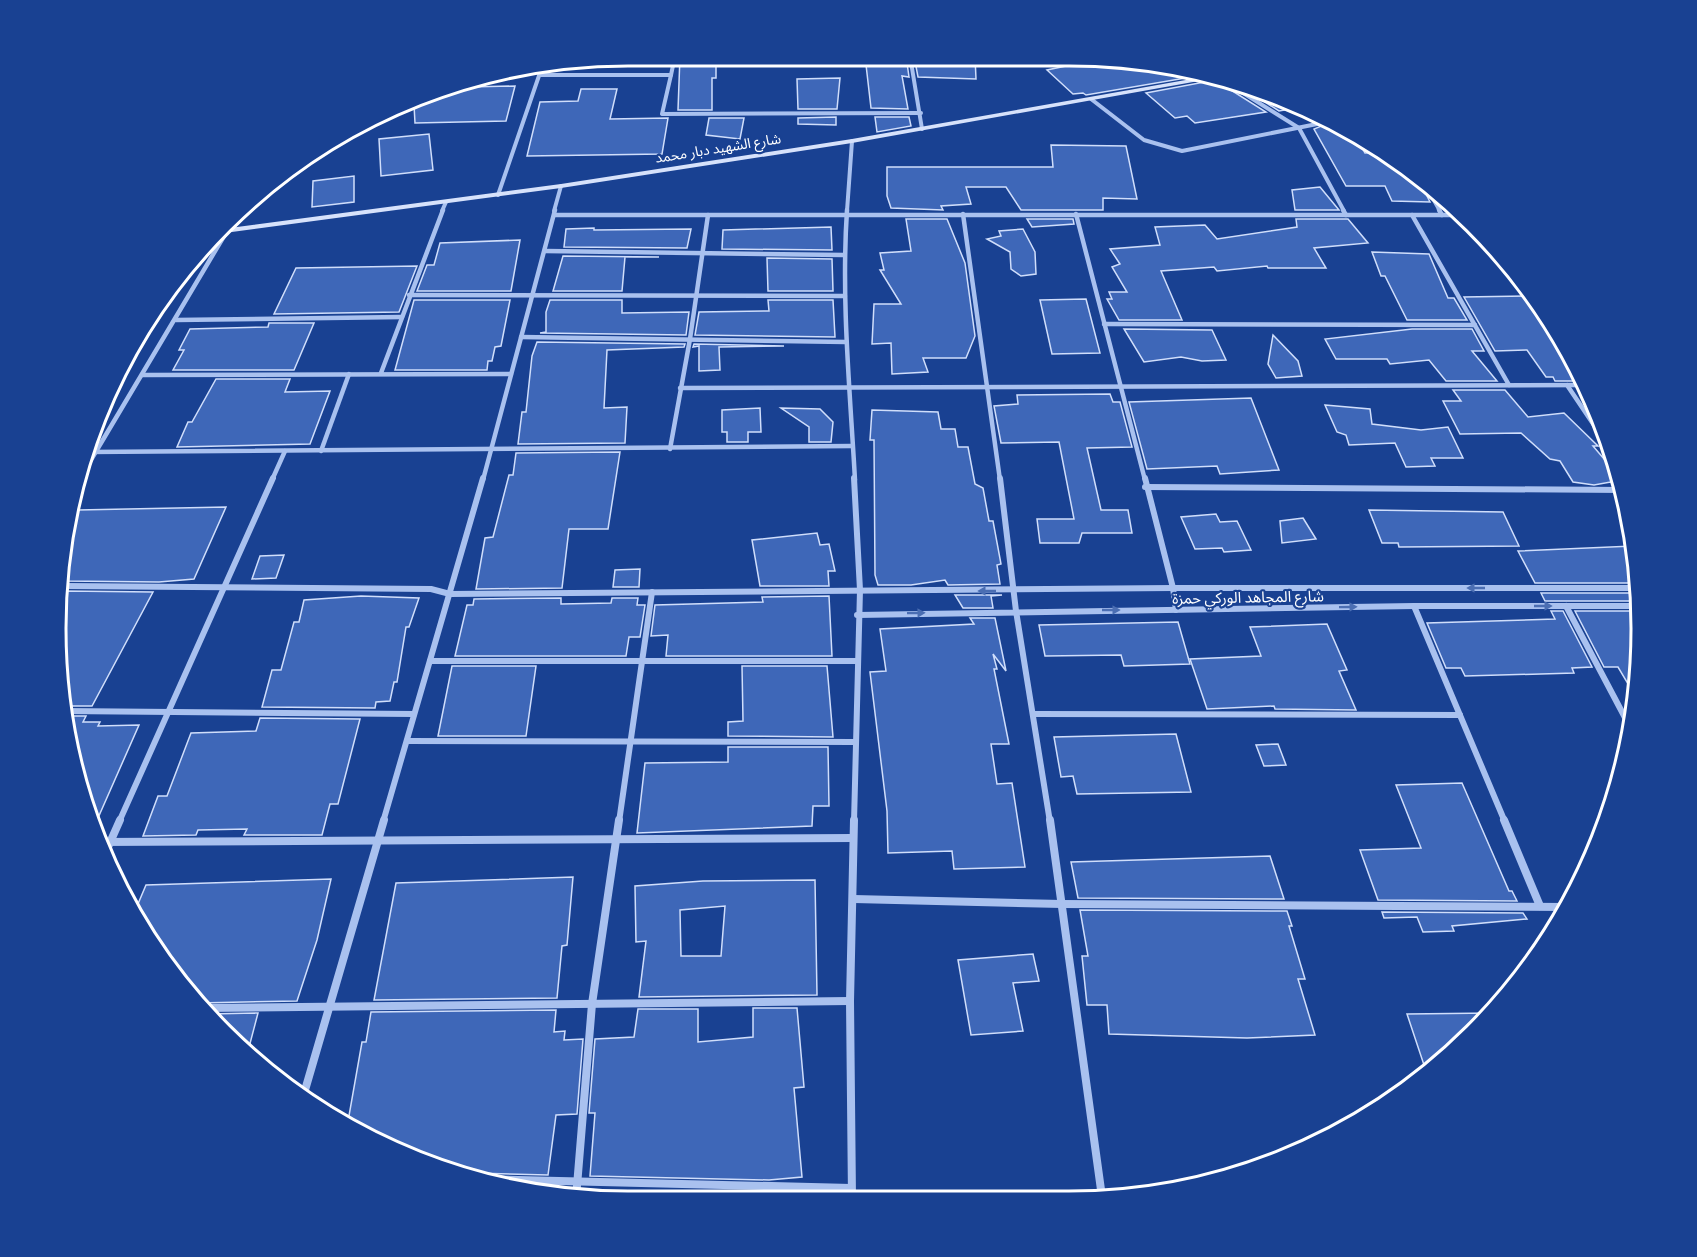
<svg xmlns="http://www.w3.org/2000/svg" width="1697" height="1257" font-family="'Archivo Narrow','Noto Sans Arabic',sans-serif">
<rect width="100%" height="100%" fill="#194192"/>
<g fill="#3e67b8" stroke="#d0defb" stroke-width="1.5" fill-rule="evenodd">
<path d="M680,56H716V78H712V110H678Z"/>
<path d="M865,56H906L909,77L902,76L908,109L871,108Z"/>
<path d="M914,56H975L976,79L918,77Z"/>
<path d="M1109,57H1110L1209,74L1086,95L1083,93L1073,94L1047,70Z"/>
<path d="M840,78L837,109H798L797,79Z"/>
<path d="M1215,80L1266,112L1195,123L1187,116L1175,118L1146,93Z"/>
<path d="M1237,84L1289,108L1291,109L1279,111Z"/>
<path d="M515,86L506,121L415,123L414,105L444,91L469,87Z"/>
<path d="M581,89H617L610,119L668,118L662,154L527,156L540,102L578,101Z"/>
<path d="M836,117V125L798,124V118Z"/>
<path d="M875,117H909L911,126L877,132Z"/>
<path d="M709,118H744L740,139L706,135Z"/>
<path d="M1326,124L1357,139L1365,153L1387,152L1427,190L1426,194L1430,202L1392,201L1385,186H1346L1314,129Z"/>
<path d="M429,134L433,170L381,176L379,139Z"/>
<path d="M1051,145L1126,146L1137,199L1103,198V210H1021L1006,187H966L971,204L941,206L943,210L891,208L887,196V167H1053Z"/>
<path d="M354,176V202L312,207L313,181Z"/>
<path d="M1320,187L1339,210H1295L1292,190Z"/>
<path d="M906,219H947L965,263L975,336L966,358H923L928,372L892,374L891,343L872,344L874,304H901L880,270H884L880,253L911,251Z"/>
<path d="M1027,219H1073L1074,224L1032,227Z"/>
<path d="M1296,219H1348L1368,243L1314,248L1326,268H1268L1267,266L1217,271L1214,267L1161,271L1182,320H1119L1107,299H1112L1109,292H1127L1112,267L1120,264L1110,249L1160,245L1155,227L1205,225L1217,239L1297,227Z"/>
<path d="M831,227L832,250L722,249L723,230Z"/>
<path d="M594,228V230L691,229L687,248L564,247L566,229Z"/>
<path d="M1023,229L1035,252L1036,274L1021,276L1011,269L1010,252L987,239L1001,236L999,231Z"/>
<path d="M520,240L511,291H417L427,265H434L440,243Z"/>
<path d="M1372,252L1429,254L1448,298H1454L1467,320H1407L1385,276H1381Z"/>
<path d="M563,256L659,257H625L622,291H553Z"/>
<path d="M767,258L832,259L833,291H768Z"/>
<path d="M417,266L399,312L274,314L296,268Z"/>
<path d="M1528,296L1566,349L1584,381H1555L1553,377H1546L1527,350L1495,351L1464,297Z"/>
<path d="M1086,299L1100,353L1052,354L1040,300Z"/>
<path d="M414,300H510L501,346L495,347L492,361H488L487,370H395Z"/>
<path d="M550,300H622V313L689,312L686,335L540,333L546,332V312Z"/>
<path d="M768,300H833L835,337L695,335L699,312L769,311Z"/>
<path d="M269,323H314L294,370H173L184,350H179L190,329L268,327Z"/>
<path d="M1124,329L1212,330L1226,360L1202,361L1181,357L1144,362Z"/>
<path d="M1412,329H1472L1484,351H1472L1497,381H1446L1429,360L1390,364L1387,359H1336L1325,339Z"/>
<path d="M1273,335L1298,361L1302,376L1276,378L1268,364Z"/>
<path d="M537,342L685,344L684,347L607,350L604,408L627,407L625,443L518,444L522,412H526L532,356Z"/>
<path d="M694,344L784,346L719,347L720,370L699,371V346L693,347Z"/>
<path d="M216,379H290L285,392L330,391L310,444L177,447L188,422H192Z"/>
<path d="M1453,390H1505L1528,417L1564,413L1598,446H1593L1622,480L1594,485L1573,482L1560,461L1550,459L1521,433L1460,434L1443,401H1461Z"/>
<path d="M1110,394L1113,402H1120L1132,447L1087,448L1101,510H1128L1132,533H1082L1079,543H1040L1037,519H1074L1059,442L1001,443L994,406L1018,404L1017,395Z"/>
<path d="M1251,398L1279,470L1220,474L1217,466L1147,469L1129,402Z"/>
<path d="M1325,405L1370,409L1372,424L1421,430L1448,427L1463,458H1431L1435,466L1406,467L1395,443L1349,445L1346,435L1337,432Z"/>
<path d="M760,408L761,432H748V442H727V432H722V410Z"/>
<path d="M781,408L820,409L833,422L831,442H809V427Z"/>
<path d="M872,410L938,412L941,429H955L958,447H968L975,484L983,488L989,521H993L1001,564L997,565L1000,584L948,585L945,580L911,585H878L875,575L874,440H870Z"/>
<path d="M620,452L608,529H569L562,588L476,589L485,538L493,537L509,475H513L516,453Z"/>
<path d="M226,507L194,579L159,582L64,581L66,532L78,510Z"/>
<path d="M1369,510L1503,512L1519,546L1399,547L1398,543H1382Z"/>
<path d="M1216,514L1220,522L1237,521L1251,550L1224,552L1222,548L1195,549L1181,517Z"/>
<path d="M1303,518L1316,539L1282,543L1280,521Z"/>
<path d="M817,533L820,545L829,544L835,571H828L829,586H760L752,540Z"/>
<path d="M1633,546L1639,583H1535L1518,551Z"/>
<path d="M284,555L276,578L252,579L260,556Z"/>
<path d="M640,569L639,587H613L615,570Z"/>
<path d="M64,591L153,592L92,706H61L60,703Z"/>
<path d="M1541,593H1640V601H1545Z"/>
<path d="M955,595H1002L991,596L993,608H963Z"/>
<path d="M361,596L419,598L409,627H406L397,682H394L390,701L376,702L375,708L262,707L272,670H281L294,622H299L304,600Z"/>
<path d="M829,596L832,656H666L668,635L651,636L655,605L763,602L762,597Z"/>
<path d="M561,598V604L611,603L612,598H638L637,605H645L640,637H629L626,656H455L467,605H473L474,599Z"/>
<path d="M1551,611H1563L1592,667L1572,668L1574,673L1465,676L1461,668H1446L1427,623L1555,619Z"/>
<path d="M1575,611H1640L1637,699L1618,667H1604Z"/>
<path d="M970,618H995L1006,671L993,654L997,669H994L1009,744H991L997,784L1012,783L1025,867L954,869L952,851L888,853L887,811L870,672L886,671L880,629L974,624Z"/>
<path d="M1178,622L1190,664L1124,666L1121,655L1045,656L1039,625Z"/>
<path d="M1327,624L1347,670L1339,671L1356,710L1275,709L1274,706L1207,709L1190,659L1261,656L1250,627Z"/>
<path d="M452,666H536L526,736H438Z"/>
<path d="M742,666H827L833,737L728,736V722L743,721Z"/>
<path d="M64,716H86L83,722H100L98,726L139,725L94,827Z"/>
<path d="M260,718L360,719L338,804H330L322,835H244L247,829L198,830L196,835L143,836L158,796H167L191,733L256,731Z"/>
<path d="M1176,734L1191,792L1077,794L1073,776L1061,777L1054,737Z"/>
<path d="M1278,744L1286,765L1264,766L1256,745Z"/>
<path d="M728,747H828L829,806H813L812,826L637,833L645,763L728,762Z"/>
<path d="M1462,783L1509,891H1512L1517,901L1378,900L1360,850L1421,848L1396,785Z"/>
<path d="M1270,856L1284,899L1078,898L1071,862Z"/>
<path d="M573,877L567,945L562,946L557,998L374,1000L396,883Z"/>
<path d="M331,879L317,940L297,1001L198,1003L174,978L135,911L146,885Z"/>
<path d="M815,880L817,995L639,997L646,941L636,942L635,886L703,881ZM725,906L721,956H681L680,910Z"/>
<path d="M1080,910L1287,911L1292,926H1289L1305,979H1298L1315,1035L1247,1038L1109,1034L1107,1005H1087L1082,956H1088Z"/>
<path d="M1382,912L1523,913L1527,919L1452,926L1454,931L1423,932L1417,917L1384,918Z"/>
<path d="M1033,954L1039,981L1013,983L1023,1031L971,1035L958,960Z"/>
<path d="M753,1008H797L804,1087L794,1088L802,1177L769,1180L590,1176L595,1113H589L595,1039L634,1037L638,1009H698V1042L753,1037Z"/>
<path d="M556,1010L554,1032L565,1031L564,1040L583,1039L577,1114L556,1115L548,1175L474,1173L468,1177L347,1127L362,1042H366L371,1012Z"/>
<path d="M258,1013L247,1055L208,1014Z"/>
<path d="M1492,1013L1427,1074L1407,1014Z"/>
</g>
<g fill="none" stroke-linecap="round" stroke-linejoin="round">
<g stroke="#a9c1ef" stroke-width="4">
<path d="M910,56L922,129"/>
<path d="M540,75H671L675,56"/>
<path d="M671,75L662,114L921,113"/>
<path d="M1216,76L1299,128L1344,211"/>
<path d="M1091,99L1144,140L1182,151L1322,123"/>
<path d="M1430,193L1440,211"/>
<path d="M498,195L542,67"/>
<path d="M442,211L446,202"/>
<path d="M554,211L561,186"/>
<path d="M847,211L852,141"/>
</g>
<g stroke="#a9c1ef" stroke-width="4.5">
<path d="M847,210C841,300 850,390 855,480"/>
<path d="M1343,210L1346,215"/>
<path d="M1439,210L1442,215"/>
<path d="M963,214L1000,480"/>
<path d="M1076,214L1145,480"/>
<path d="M555,215H1454"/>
<path d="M1412,215L1509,385"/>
<path d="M545,251L844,255"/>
<path d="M409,295L845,296"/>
<path d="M176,320L402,317"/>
<path d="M1104,324L1475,325"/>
<path d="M521,337L846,342"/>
<path d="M381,373L443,210"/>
<path d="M142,375L511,374"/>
<path d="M1567,385L1610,449"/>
<path d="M680,388L1586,385"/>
<path d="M670,449L690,339L708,215"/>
<path d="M321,451L349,374"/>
<path d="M88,452L852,446"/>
<path d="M79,480L227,231"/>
<path d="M272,480L285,451"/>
<path d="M483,480L555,210"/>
</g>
<g stroke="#a9c1ef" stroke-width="6">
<path d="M1000,478L1016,611L1050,822"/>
<path d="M1145,478L1173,588L1176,610"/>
<path d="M78,482L80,478"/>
<path d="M1145,487L1624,490"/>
<path d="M64,586L431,589L450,594L1173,588H1640"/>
<path d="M1414,606L1505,822"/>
<path d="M1566,606L1631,729"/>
<path d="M857,615L1414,606H1640"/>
<path d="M430,661H856"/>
<path d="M63,711L414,714"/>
<path d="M1034,714L1460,715"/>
<path d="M407,741L855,742"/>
<path d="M119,822L273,478"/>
<path d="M383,822L483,478"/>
<path d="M619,822L652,592"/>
<path d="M854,822L860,590L854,478"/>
</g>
<g stroke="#a9c1ef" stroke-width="8">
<path d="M1050,820L1102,1197"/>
<path d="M1504,820L1540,906"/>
<path d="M98,842L853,838"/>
<path d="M104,856L120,820"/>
<path d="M854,899L1062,904L1569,907"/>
<path d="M202,1008L850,1001"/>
<path d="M303,1097L384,820"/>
<path d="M474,1179L851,1188"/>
<path d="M576,1198L592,1004L619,820"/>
<path d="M852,1198L850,1001L854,820"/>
</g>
<path fill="#d7e2fb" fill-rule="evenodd" d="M1214,75L1221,77L852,143L561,188L217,234L222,229L561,184L852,139Z"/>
</g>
<defs><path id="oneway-solid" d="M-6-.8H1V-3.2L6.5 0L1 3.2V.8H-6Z" transform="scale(1.5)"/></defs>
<g fill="#4b6eb3">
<use href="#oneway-solid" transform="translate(1476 588) rotate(-180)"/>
<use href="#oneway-solid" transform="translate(987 591) rotate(-180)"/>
<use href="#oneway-solid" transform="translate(1543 606)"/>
<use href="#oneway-solid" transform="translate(1348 607) rotate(-1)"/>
<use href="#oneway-solid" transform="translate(1111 610)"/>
<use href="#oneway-solid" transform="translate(916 613) rotate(-1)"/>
</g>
<g text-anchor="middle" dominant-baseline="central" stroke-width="4.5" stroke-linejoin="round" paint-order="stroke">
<g font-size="14" fill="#fff" stroke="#194192">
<text transform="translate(718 148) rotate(-9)">شارع الشهيد دبار محمد</text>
</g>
<g font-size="15" fill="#fff" stroke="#194192">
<text transform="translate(1248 597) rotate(-1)">شارع المجاهد الوركي حمزة</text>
</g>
</g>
<path d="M0 0H1697V1257H0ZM628 66H1069A562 562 0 0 1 1631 628V629A562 562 0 0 1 1069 1191H628A562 562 0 0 1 66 629V628A562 562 0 0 1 628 66Z" fill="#194192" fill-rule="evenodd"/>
<path fill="none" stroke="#fff" stroke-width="3" d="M628 66H1069A562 562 0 0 1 1631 628V629A562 562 0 0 1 1069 1191H628A562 562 0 0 1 66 629V628A562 562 0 0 1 628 66Z"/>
</svg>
